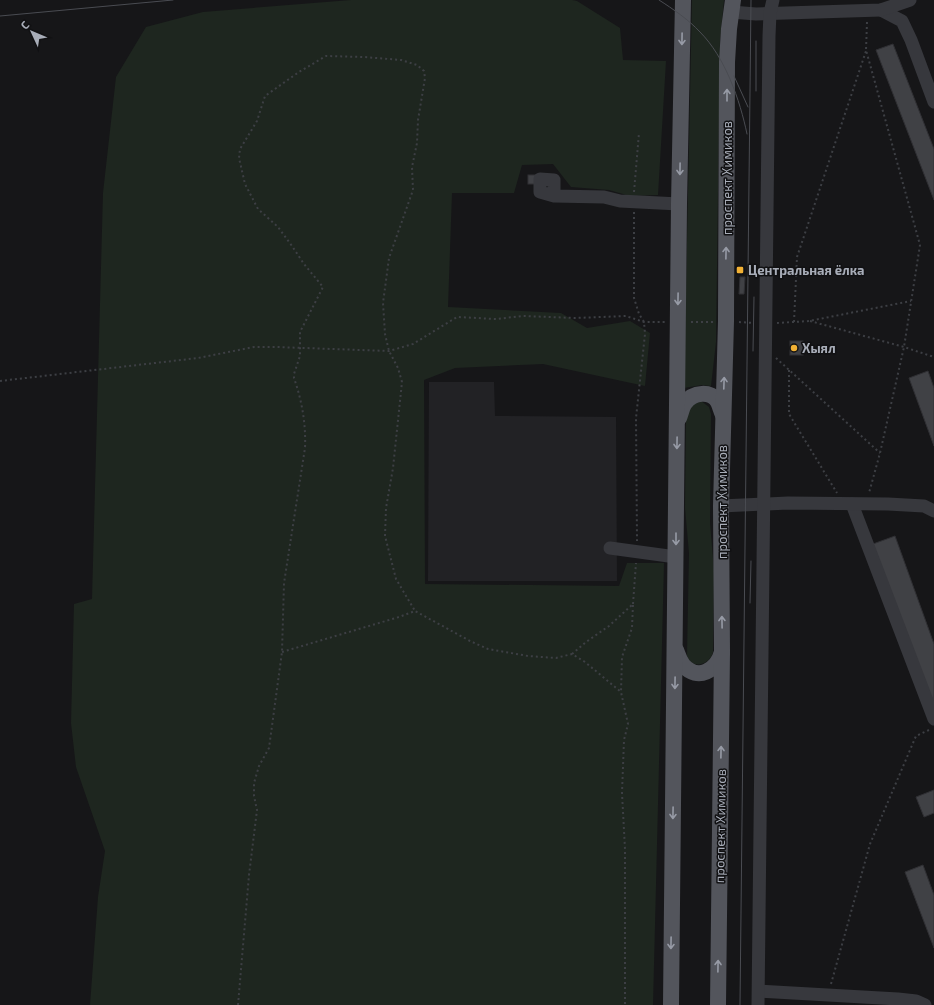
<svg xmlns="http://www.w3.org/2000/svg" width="934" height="1005" font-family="'Exo 2',sans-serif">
<rect width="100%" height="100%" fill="#161618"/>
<path fill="#222225" d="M429,382H494L495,416L616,417L617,581H428Z"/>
<g fill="#1e261f">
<path d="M351,0H572L577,1L620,28L623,60L666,61L658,195L630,196L609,190L571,187L553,164L522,165L514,193H452L448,307L561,313L587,328L630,321L650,333L645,386L543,364L455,368L424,380L425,584L619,586L627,563H664L653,1005H90L98,897L105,851L76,767L71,723L74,604L92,599L103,193L116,77L146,27L203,12Z"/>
<path d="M692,0H724L720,41L716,342L711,386L702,385L684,388Z"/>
<path d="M701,401L709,407L711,414L710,523L714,570L713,652C710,665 692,670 687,656L689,553L685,508L686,414L688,407Z"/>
</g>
<g fill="#404145" stroke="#303034">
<path d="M893,44L934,149V200L876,50Z"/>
<rect x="528" y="175" width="8" height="9"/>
<path d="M740,277H745L744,294H739Z"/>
<rect x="790" y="341" width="13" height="14"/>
<path d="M928,371L934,388V446L909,378Z"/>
<path d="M895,536L934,644V711L873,544Z"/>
<path d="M934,790V813L924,817L916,797Z"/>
<path d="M923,865L934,895V948L905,872Z"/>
</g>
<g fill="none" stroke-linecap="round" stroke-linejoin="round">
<g stroke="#3d3f44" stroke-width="2" stroke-dasharray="2 3" stroke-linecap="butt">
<path d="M867,22L866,50L920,245L904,347L880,453L869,493"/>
<path d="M634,192L639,133"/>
<path d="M634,212V298L639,314L644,322L645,334L636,418L637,541"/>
<path d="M810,321L904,347L934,357"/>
<path d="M691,322H714"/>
<path d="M739,322L754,323"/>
<path d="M794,322L797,257L866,51"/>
<path d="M777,323L809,321L911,301"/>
<path d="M776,358L880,453"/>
<path d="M789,370V414L837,493"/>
<path d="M0,381L198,358L254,347H277L389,351L413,344L457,317L496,319L523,316L575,318L626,316L644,322H666"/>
<path d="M633,604L636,563"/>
<path d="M282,652L399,617L415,611L470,641L488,649L528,656L556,658L572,654L585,662L621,692"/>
<path d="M572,654L586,642L609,626L633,604L632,628L622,657L621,692L628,724L624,740L622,793L625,849V1005"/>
<path d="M831,984L870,844L916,736L929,730"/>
<path d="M238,1005L249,875L257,810L254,796V783L259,766L269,748L282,652L284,583L305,448C306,424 302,401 294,378V374L300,356V332L323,287L304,264L292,246L278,227L258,209L245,184L239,158L240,149L257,121L265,96L299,72L326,56L364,57L401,60L417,65L424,71L425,78L418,120L417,143L412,167L413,190L389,258L383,303L385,334L389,351L398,368L402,382L393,468L386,508L385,536L396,579L415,611"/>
</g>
<g stroke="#37383d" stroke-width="13">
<path d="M881,10L902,21L911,40L934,102"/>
<path d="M731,12L756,14L881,10L910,0"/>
<path d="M554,196V180L540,179V192L554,196L604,197L620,201L679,204"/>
<path d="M852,504L934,719"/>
<path d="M721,506L788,503L888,504L924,506L934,511"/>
<path d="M610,548L676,557"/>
<path d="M759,991L898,999L916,1001L925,1005"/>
<path d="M758,1005L769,36L770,13L773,0"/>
</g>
<g stroke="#53555c" stroke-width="16">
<path d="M679,418C681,413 682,407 685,403C693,392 711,390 718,402C720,406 721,411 723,415"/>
<path d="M676,650C678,655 679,660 683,665C698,682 717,670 722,652"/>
<path d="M671,1005L679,204L683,0"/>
<path d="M718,1005L722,652L721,506L726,321L727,62L729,29L733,0"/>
</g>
<g stroke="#4a4c52" stroke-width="1">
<path d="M659,0C673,9 689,20 700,32C725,57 740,100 747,134"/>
<path d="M0,16L173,0"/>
<path d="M734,76L748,107"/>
<path d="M756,91V41"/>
<path d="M753,351L754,297"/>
<path d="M750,603L751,561"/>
<path d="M740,1005L751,0"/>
</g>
</g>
<defs><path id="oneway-shaft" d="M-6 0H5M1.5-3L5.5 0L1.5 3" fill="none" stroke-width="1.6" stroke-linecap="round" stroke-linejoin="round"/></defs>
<g stroke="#979ba6">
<use href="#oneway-shaft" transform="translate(682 39) rotate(91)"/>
<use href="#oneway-shaft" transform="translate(727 95) rotate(-90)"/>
<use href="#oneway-shaft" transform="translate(680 169) rotate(91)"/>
<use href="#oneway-shaft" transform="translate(726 253) rotate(-89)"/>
<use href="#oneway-shaft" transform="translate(678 299) rotate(91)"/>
<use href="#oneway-shaft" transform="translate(724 383) rotate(-88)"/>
<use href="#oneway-shaft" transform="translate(677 443) rotate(91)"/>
<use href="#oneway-shaft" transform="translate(676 539) rotate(90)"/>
<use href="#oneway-shaft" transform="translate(722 622) rotate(-91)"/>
<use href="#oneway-shaft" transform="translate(675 683) rotate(91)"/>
<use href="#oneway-shaft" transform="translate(721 752) rotate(-89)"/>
<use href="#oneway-shaft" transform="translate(673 813) rotate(91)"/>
<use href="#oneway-shaft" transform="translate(671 943) rotate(91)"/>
<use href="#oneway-shaft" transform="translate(718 966) rotate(-89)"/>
</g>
<g fill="#f2b134" stroke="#111113" stroke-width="1.5">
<rect x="736" y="266" width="8" height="8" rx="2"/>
<circle cx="794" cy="348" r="4"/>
</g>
<g text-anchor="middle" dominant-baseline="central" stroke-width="3" stroke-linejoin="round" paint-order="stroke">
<g font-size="13" fill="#a8adb8" stroke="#111113">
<text transform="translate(727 178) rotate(-90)">проспект Химиков</text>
<text transform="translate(722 502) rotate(-90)">проспект Химиков</text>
<text transform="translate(720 826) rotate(-89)">проспект Химиков</text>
</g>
<g font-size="13" font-weight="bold" fill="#a8adb8" stroke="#111113" text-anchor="start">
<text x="748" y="270">Центральная ёлка</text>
<text x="802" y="348">Хыял</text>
</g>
</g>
<g transform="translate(32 32) rotate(314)" stroke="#111113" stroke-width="3" paint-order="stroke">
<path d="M0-3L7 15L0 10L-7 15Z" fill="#a8adb8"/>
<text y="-6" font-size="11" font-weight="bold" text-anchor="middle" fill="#a8adb8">С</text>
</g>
</svg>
